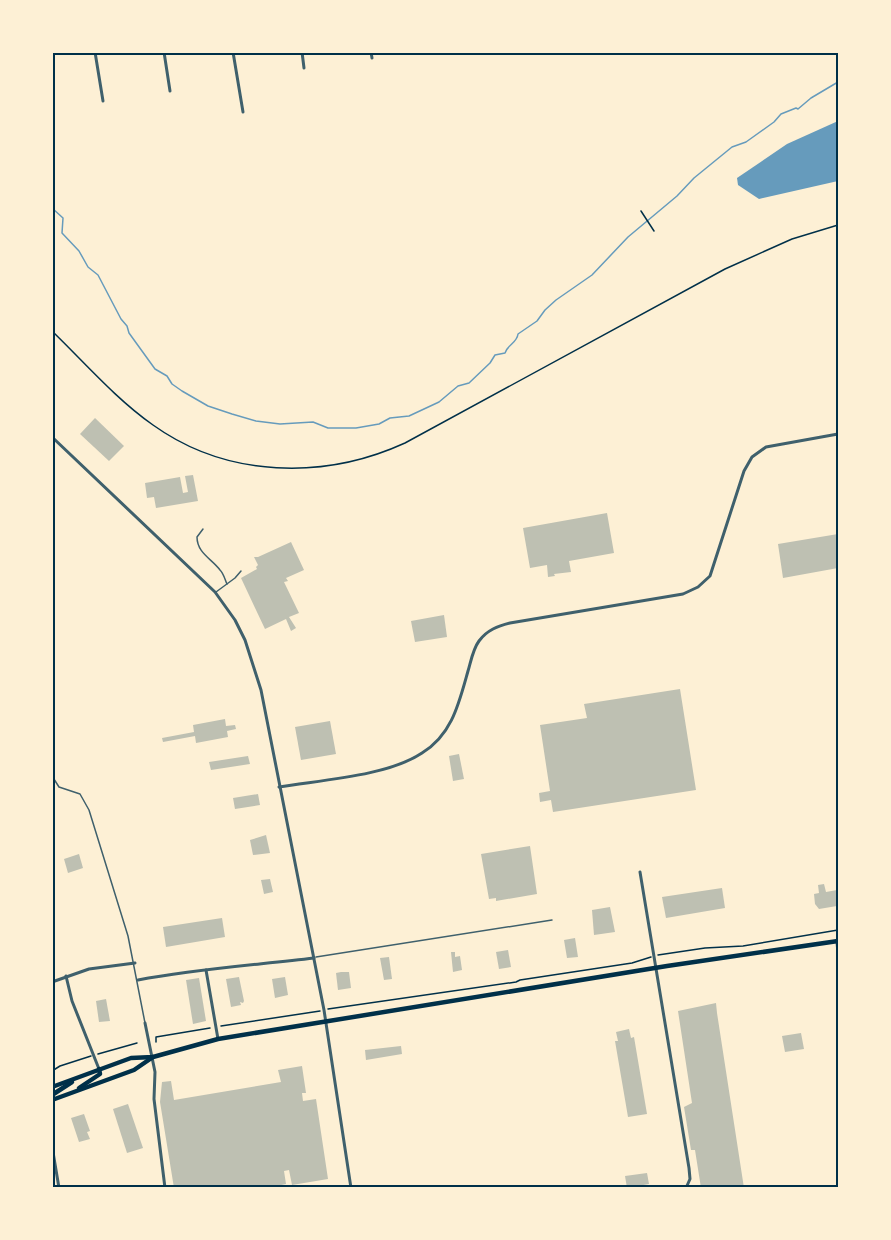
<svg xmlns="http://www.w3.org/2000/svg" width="891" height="1240" font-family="Karla,sans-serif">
<rect width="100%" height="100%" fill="#fdf0d5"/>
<path fill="#669bbc" d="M838,121V181L759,199L738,185L737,178L787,144Z"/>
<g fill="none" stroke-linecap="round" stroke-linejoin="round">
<path stroke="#669bbc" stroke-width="1.5" d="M52,208L63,218L62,233L79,251L88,267L98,275L121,319L127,326L129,333L155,369L167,376L172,384L182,391L208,406L232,414L256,421L280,424L313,422L328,428H356L379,424L390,418L409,416L439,402L458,386L469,383L490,363L495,355L505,353C508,344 517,343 518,334L537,321L545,310L556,300L592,275L628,237L677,196L694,178L732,147L746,142L774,122L781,114L796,108L798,109L811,98L838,82"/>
</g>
<g fill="#bec0b2">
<path d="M95,418L124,446L109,461L80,434Z"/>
<path d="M193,475L198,501L156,508L154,497L147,498L145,483L180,477L183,493L188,492L185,476Z"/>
<path d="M607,513L614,553L569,561L571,572L554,574L555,576L548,577L547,565L530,568L523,528Z"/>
<path d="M838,534V568L783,578L778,544Z"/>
<path d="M291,542L304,570L286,578L288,581L284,582L299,613L289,617L296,628L291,631L286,619L265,629L241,578L257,569L256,567L258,565L254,557H258Z"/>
<path d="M444,615L447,637L415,642L411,621Z"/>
<path d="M680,689L696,790L553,812L551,800L540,802L539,793L550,791L540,725L587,718L584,704Z"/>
<path d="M225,719L226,726L235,725L236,729L227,731L228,737L196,743L195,736L163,742L162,738L194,732L193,725Z"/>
<path d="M330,721L336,754L301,760L295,727Z"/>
<path d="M459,754L464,779L453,781L449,756Z"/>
<path d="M248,756L250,764L211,770L209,762Z"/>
<path d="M258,794L260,805L235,809L233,798Z"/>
<path d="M266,835L270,853L253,855L250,840Z"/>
<path d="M530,846L537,894L496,901V898L489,899L481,854Z"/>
<path d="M79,854L83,868L68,873L64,859Z"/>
<path d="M270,879L273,892L264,894L261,880Z"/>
<path d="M824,884L826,892L837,890L838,904L837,906L819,909L815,904L814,894L819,893L818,885Z"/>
<path d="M722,888L725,908L666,918L662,897Z"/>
<path d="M610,907L615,932L594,935L592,910Z"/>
<path d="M222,918L225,937L166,947L163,927Z"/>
<path d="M575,938L578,957L567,958L564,940Z"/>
<path d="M508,950L511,967L499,969L496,952Z"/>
<path d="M451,952H455V957L460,956L462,970L453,972Z"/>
<path d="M389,957L392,979L384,980L380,958Z"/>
<path d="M341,972H349L351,988L338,990L336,973Z"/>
<path d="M239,977L244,1001L243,1003L240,1002L241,1005L231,1007L226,979Z"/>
<path d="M285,977L288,995L275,998L272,979Z"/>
<path d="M199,978L206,1021L193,1024L186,980Z"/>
<path d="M106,999L110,1021L99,1022L96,1001Z"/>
<path d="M716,1003L717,1013L744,1188H701L695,1150H691L684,1107L692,1103L678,1011Z"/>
<path d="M629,1029L631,1038L634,1037L647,1114L628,1117L615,1041H618L616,1032Z"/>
<path d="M801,1033L804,1049L785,1052L782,1036Z"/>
<path d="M401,1046L402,1054L366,1060L365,1050Z"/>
<path d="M302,1066L306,1093H302L303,1101L316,1099L328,1179L292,1185L289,1170L284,1171L286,1184L272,1187L192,1188L191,1185L174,1188L160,1102L162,1082L171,1081L174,1100L281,1082L278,1070Z"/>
<path d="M128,1104L143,1148L127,1153L113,1109Z"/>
<path d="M84,1114L90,1131L87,1132L90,1139L79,1142L71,1118Z"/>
<path d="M647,1173L649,1184L627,1188L625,1176Z"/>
</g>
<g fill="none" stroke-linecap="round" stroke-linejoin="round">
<g stroke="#003049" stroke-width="1.5">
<path d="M641,211L654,231"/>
<path d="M52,331C85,363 116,399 153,425C227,478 324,480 405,443L725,269L792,239L838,225"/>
<path d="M658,955L705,948L743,946L838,930"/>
<path d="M328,1009L516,982L520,980L632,963L651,957"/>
<path d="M221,1026L320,1011"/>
<path d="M156,1042V1037L210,1028"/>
<path d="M98,1054L137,1043"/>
<path d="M52,1071L60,1066L91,1056"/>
</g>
<g stroke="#3f606c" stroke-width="1.5">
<path d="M203,529L197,537C197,553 212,559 220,570C224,574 225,580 227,584"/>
<path d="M216,592L235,578L241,571"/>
<path d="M52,776L59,787L80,794L89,810L128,936L145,1023"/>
<path d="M316,957L552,920"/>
</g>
<g stroke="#3f606c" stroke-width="3">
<path d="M95,52L103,101"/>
<path d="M164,52L170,91"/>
<path d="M233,52L243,112"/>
<path d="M302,52L304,68"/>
<path d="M371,52L372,58"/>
<path d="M52,437L215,592L235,620L245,640L261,690L324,1010L351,1188"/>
<path d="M279,787C321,780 388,776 422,753C452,735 459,703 468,671C471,661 473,649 479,641C487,630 498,626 510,623L683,594L698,587L710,576L744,471L752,457L766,447L838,434"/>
<path d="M640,872L689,1168L690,1179L686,1188"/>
<path d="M837,942L838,954"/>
<path d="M206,970L218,1039"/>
<path d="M66,976L72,1001L99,1069"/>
<path d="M138,980C196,969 255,965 314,958"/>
<path d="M52,982L89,969L135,963"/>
<path d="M145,1023L155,1072L154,1099L165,1188"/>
<path d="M52,1146L59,1188"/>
</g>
<g stroke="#003049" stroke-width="4.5">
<path d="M52,1087L131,1058L153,1057L218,1039L667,966L838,941"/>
<path d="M79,1088L100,1074L99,1069"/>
<path d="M52,1095L72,1082"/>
<path d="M52,1100L134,1070L153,1057"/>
</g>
</g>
<rect width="891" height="1240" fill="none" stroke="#fdf0d5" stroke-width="108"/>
<rect x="54" y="54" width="783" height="1132" fill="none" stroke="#003049" stroke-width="2"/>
</svg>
